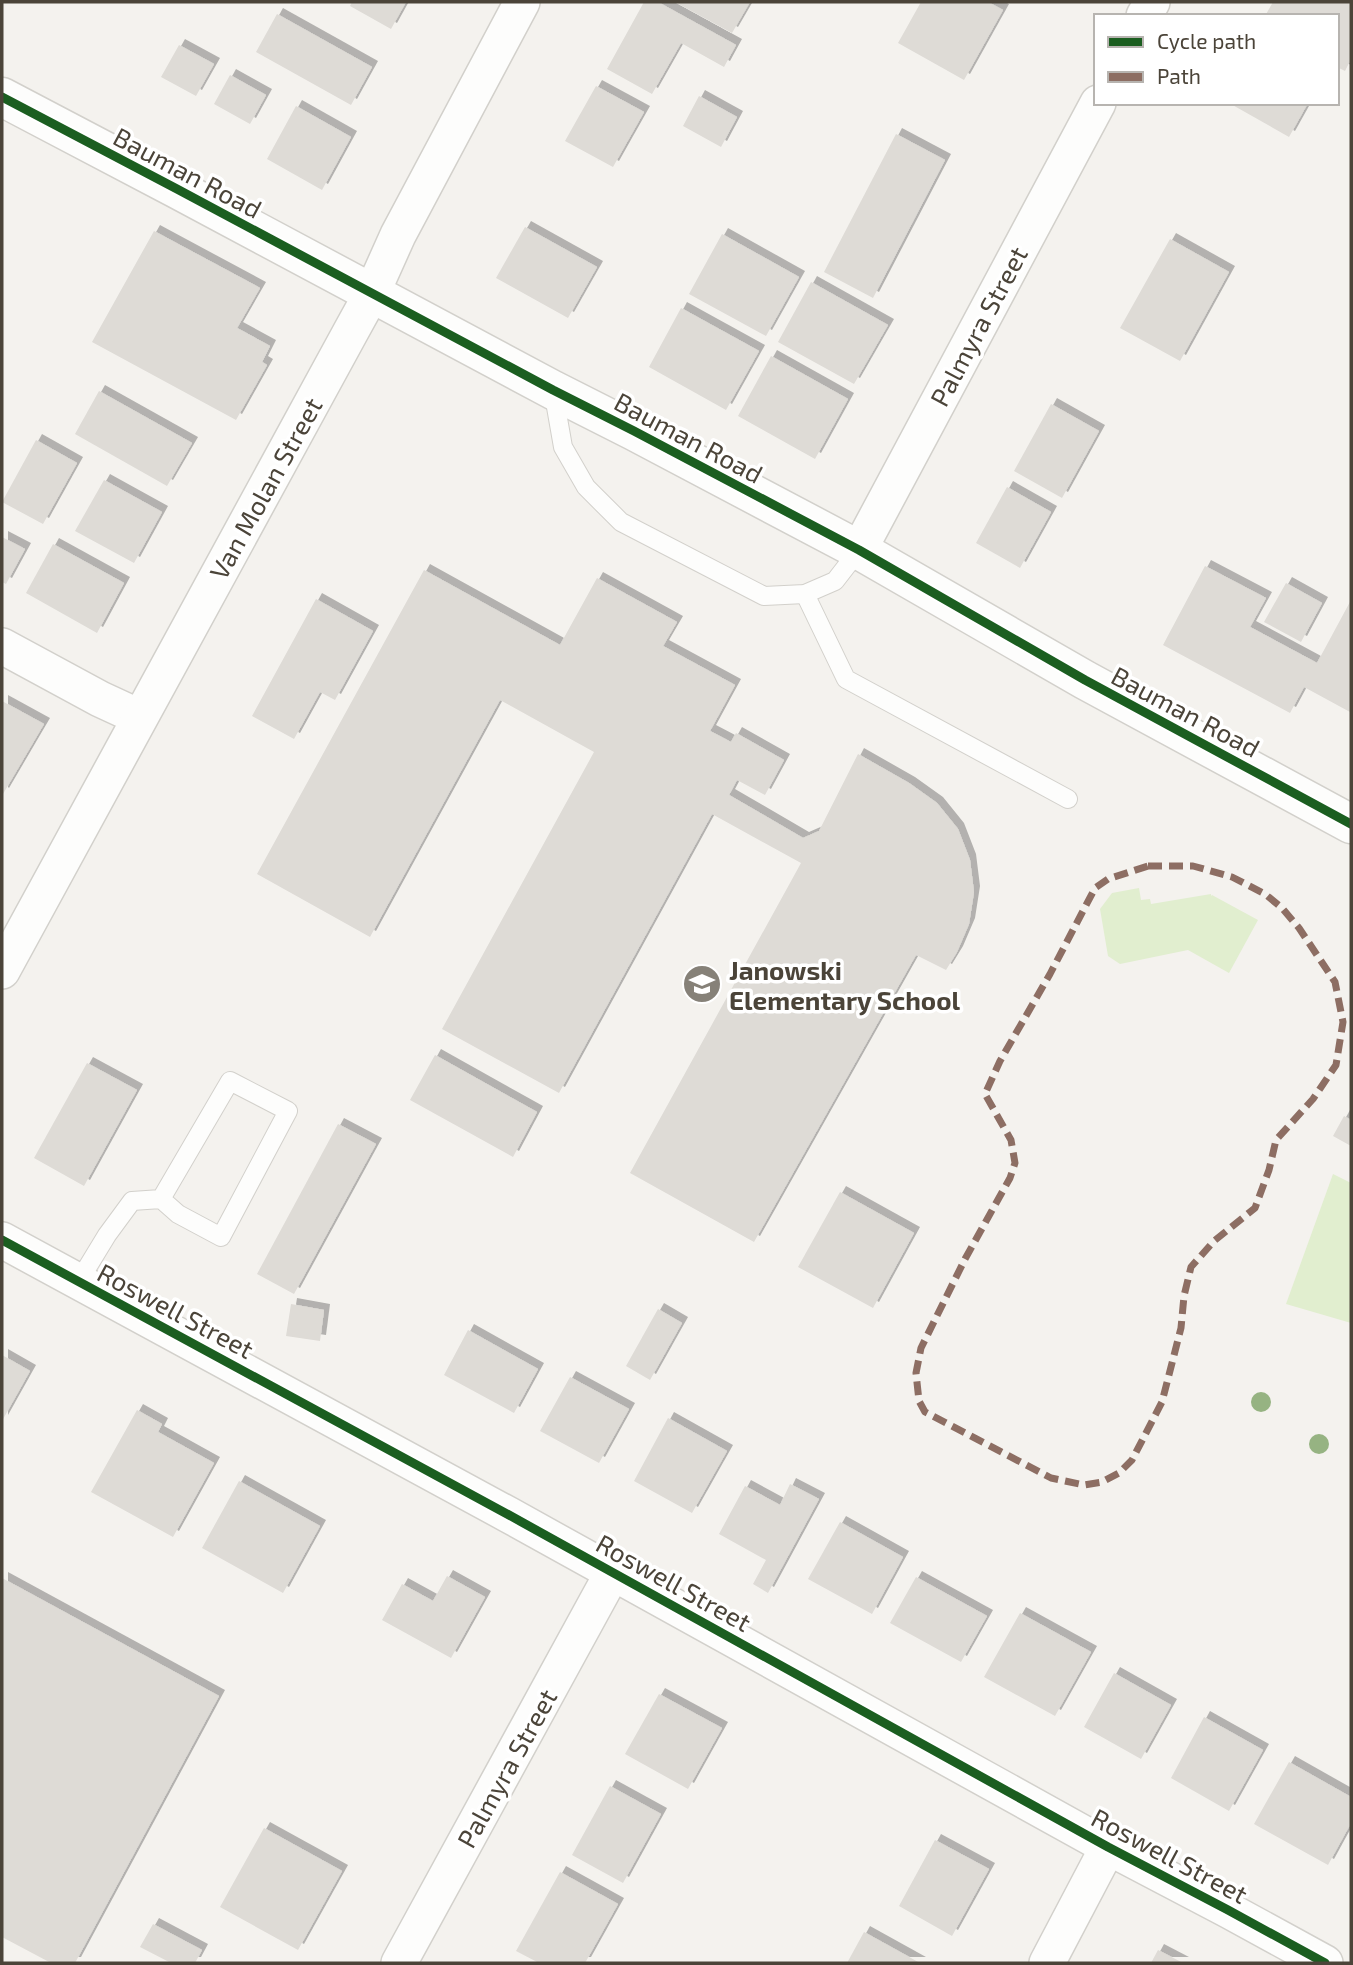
<svg xmlns="http://www.w3.org/2000/svg" width="1353" height="1965" font-family="'Exo 2',sans-serif">
<defs>
<filter id="shadow"><feDropShadow dx="6" dy="-6" stdDeviation="0" flood-color="#0004"/></filter>
</defs>
<rect width="100%" height="100%" fill="#f4f2ee"/>
<g fill="#e1eecf">
<path d="M1139,888L1141,900L1150,899L1151,904L1211,894V896L1212,895L1258,920L1229,973L1188,950L1120,964L1108,956L1100,909L1112,893Z"/>
<path d="M1333,1174L1351,1183V1323L1286,1304Z"/>
</g>
<g fill="#dedbd6" filter="url(#shadow)">
<path d="M352,2H406L391,29L350,6Z"/>
<path d="M644,2H658L736,45L724,67L681,43L652,94L607,69Z"/>
<path d="M675,2H750L732,33Z"/>
<path d="M921,2H988L1003,10L964,80L898,43Z"/>
<path d="M1273,2H1351V59L1345,71L1337,67V16H1265Z"/>
<path d="M277,14L372,67L351,105L256,52Z"/>
<path d="M179,45L214,64L196,96L161,77Z"/>
<path d="M230,75L266,95L250,124L214,104Z"/>
<path d="M596,86L644,112L613,167L565,141Z"/>
<path d="M699,96L737,117L721,147L683,126Z"/>
<path d="M1229,103H1308L1289,137Z"/>
<path d="M296,106L351,137L322,190L267,159Z"/>
<path d="M896,134L945,160L873,298L824,272Z"/>
<path d="M525,227L597,267L568,318L496,278Z"/>
<path d="M154,231L260,288L237,328L270,346L262,362L267,365L236,420L92,342Z"/>
<path d="M722,234L799,277L766,336L689,294Z"/>
<path d="M1170,239L1229,272L1180,361L1120,328Z"/>
<path d="M811,282L888,325L854,384L778,342Z"/>
<path d="M681,308L759,351L726,410L649,367Z"/>
<path d="M771,356L848,399L815,459L738,416Z"/>
<path d="M99,391L192,443L167,486L75,434Z"/>
<path d="M1051,404L1099,431L1062,498L1014,471Z"/>
<path d="M36,440L77,463L43,524L2,502Z"/>
<path d="M104,480L162,512L134,563L75,531Z"/>
<path d="M1007,487L1051,512L1020,568L976,543Z"/>
<path d="M2,537L25,549L6,584L2,582Z"/>
<path d="M53,544L124,583L97,633L26,593Z"/>
<path d="M1205,566L1266,598L1250,627L1317,663L1351,600L1350,712L1304,687L1290,713L1163,645Z"/>
<path d="M424,570L560,645L597,578L677,622L663,646L735,685L710,731L731,742L736,733L784,760L765,795L737,780L729,795L803,838L819,831L858,754L909,783L937,803L958,829L970,860L974,892L969,924L957,952L946,970L916,955L754,1242L630,1173L801,863L712,814L559,1093L442,1029L594,752L500,700L370,937L257,874Z"/>
<path d="M1286,583L1322,603L1301,642L1264,622Z"/>
<path d="M316,599L373,631L335,700L320,692L294,739L252,716Z"/>
<path d="M2,701L44,724L3,794L2,793Z"/>
<path d="M435,1055L537,1112L513,1157L410,1100Z"/>
<path d="M87,1063L137,1090L84,1186L34,1158Z"/>
<path d="M1344,1116L1351,1120V1146L1333,1136Z"/>
<path d="M338,1124L376,1144L294,1294L257,1274Z"/>
<path d="M840,1192L914,1233L873,1308L798,1267Z"/>
<path d="M291,1304L324,1310L320,1341L286,1336Z"/>
<path d="M658,1309L682,1323L650,1380L626,1366Z"/>
<path d="M468,1330L538,1369L514,1413L444,1375Z"/>
<path d="M2,1355L30,1371L2,1421Z"/>
<path d="M570,1377L629,1409L599,1463L540,1431Z"/>
<path d="M137,1410L162,1424L158,1432L214,1463L173,1537L91,1492Z"/>
<path d="M668,1418L727,1451L692,1513L634,1481Z"/>
<path d="M239,1481L320,1526L283,1593L202,1548Z"/>
<path d="M790,1484L819,1499L768,1593L753,1584L766,1560L719,1534L745,1486L780,1505Z"/>
<path d="M840,1522L903,1557L872,1614L808,1579Z"/>
<path d="M447,1576L485,1597L451,1658L382,1620L402,1584L433,1601Z"/>
<path d="M916,1577L987,1616L961,1662L890,1623Z"/>
<path d="M2,1578L219,1696L75,1963H51L2,1937Z"/>
<path d="M1020,1613L1091,1652L1055,1716L984,1677Z"/>
<path d="M1114,1673L1171,1705L1141,1759L1084,1727Z"/>
<path d="M659,1694L722,1728L688,1789L625,1754Z"/>
<path d="M1204,1717L1263,1750L1229,1811L1171,1778Z"/>
<path d="M1289,1762L1351,1797V1823L1328,1865L1254,1824Z"/>
<path d="M610,1786L661,1814L623,1883L572,1855Z"/>
<path d="M264,1828L342,1871L298,1950L220,1907Z"/>
<path d="M935,1840L989,1869L952,1936L899,1906Z"/>
<path d="M560,1872L618,1904L585,1963H539L516,1951Z"/>
<path d="M153,1924L202,1950L195,1963H171L140,1947Z"/>
<path d="M864,1932L920,1963H847Z"/>
<path d="M1158,1950L1183,1963H1151Z"/>
</g>
<g fill="none" stroke-linecap="round" stroke-linejoin="round">
<defs>
<g id="service">
<path d="M553,390L563,447L586,487L621,522L764,596L805,594L835,581L859,550"/>
<path d="M805,594L846,679L1068,799"/>
<path d="M79,1281L107,1235L132,1201L161,1199L178,1214L221,1237L288,1111L230,1081L161,1199"/>
</g>
<g id="minor">
<path d="M1144,16L1152,2"/>
<path d="M859,550L1098,103"/>
<path d="M2,646L100,699L139,717"/>
<path d="M2,971L350,333L372,293L398,235L522,2"/>
<path d="M2,1240L509,1515L1108,1847L1228,1910L1325,1963"/>
<path d="M399,1963L613,1572"/>
<path d="M1047,1963L1108,1847"/>
</g>
<path id="tertiary" d="M2,97L177,189L553,390L634,431L859,550L1085,680L1351,824"/>
</defs>
<use href="#service" stroke="#d2d0cb" stroke-width="20"/>
<use href="#minor" stroke="#d2d0cb" stroke-width="38"/>
<use href="#tertiary" stroke="#d2d0cb" stroke-width="41"/>
<use href="#service" stroke="#fdfdfc" stroke-width="18"/>
<use href="#minor" stroke="#fdfdfc" stroke-width="35"/>
<use href="#tertiary" stroke="#fdfdfc" stroke-width="38"/>
<path stroke="#8d6e63" stroke-width="7" stroke-dasharray="14 7" stroke-linecap="butt" d="M1148,866H1193L1232,877L1265,894L1282,908L1299,928L1335,982L1343,1022L1336,1065L1313,1099L1276,1140L1269,1170L1255,1208L1214,1241L1191,1267L1184,1296L1181,1328L1162,1402L1132,1460L1119,1473L1102,1482L1084,1485L1051,1478L925,1412L919,1401L916,1373L921,1348L965,1259L1010,1178L1015,1163L1011,1140L985,1094L1000,1061L1050,974L1095,888L1108,879Z"/>
<defs>
<g id="cycleway">
<path d="M2,97L177,189L553,390L634,431L859,550L1085,680L1351,824"/>
<path d="M2,1240L509,1515L1108,1847L1228,1910L1325,1963"/>
</g>
</defs>
<use href="#cycleway" stroke="#fff" stroke-width="13"/>
<use href="#cycleway" stroke="#1b5e20" stroke-width="9"/>
</g>
<g fill="#96b382">
<circle cx="1261" cy="1402" r="10"/>
<circle cx="1319" cy="1444" r="10"/>
</g>
<defs>
<symbol id="school-disc" viewBox="-11 -11 22 22"><circle r="9.5" fill="#868178" stroke="#fff"/><path d="M0-5L7-2L0 1L-7-2ZM-4 1L0 2.5L4 1V4Q0 6-4 4Z" fill="#fff"/></symbol>
</defs>
<g fill-rule="evenodd">
<use href="#school-disc" x="680" y="962" width="44" height="44"/>
</g>
<g text-anchor="middle" dominant-baseline="central" stroke-width="7" stroke-linejoin="round" paint-order="stroke">
<g font-size="26" fill="#4b4439" stroke="#fff">
<text transform="translate(188 172) rotate(28)">Bauman Road</text>
<text transform="translate(978 326) rotate(-62)">Palmyra Street</text>
<text transform="translate(689 437) rotate(28)">Bauman Road</text>
<text transform="translate(265 488) rotate(-61)">Van Molan Street</text>
<text transform="translate(1186 711) rotate(28)">Bauman Road</text>
<text transform="translate(176 1310) rotate(28)">Roswell Street</text>
<text transform="translate(674 1582) rotate(29)">Roswell Street</text>
<text transform="translate(506 1768) rotate(-61)">Palmyra Street</text>
<text transform="translate(1170 1855) rotate(28)">Roswell Street</text>
</g>
<g font-size="26" font-weight="bold" fill="#4b4439" stroke="#fff" text-anchor="start">
<text x="729" y="969">Janowski<tspan x="729" dy="30">Elementary School</tspan></text>
</g>
</g>
<rect width="1353" height="1965" fill="none" stroke="#4b4439" stroke-width="7"/>
<rect x="1094" y="14" width="245" height="91" fill="#ffffff" stroke="#b7b4b0" stroke-width="2"/>
<rect x="1108" y="37" width="35" height="10" fill="#1b5e20" stroke="#b7b4b0" stroke-width="2"/>
<text x="1157" y="49" font-size="21" fill="#4b4439">Cycle path</text>
<rect x="1108" y="72" width="35" height="10" fill="#8d6e63" stroke="#b7b4b0" stroke-width="2"/>
<text x="1157" y="84" font-size="21" fill="#4b4439">Path</text>
</svg>
